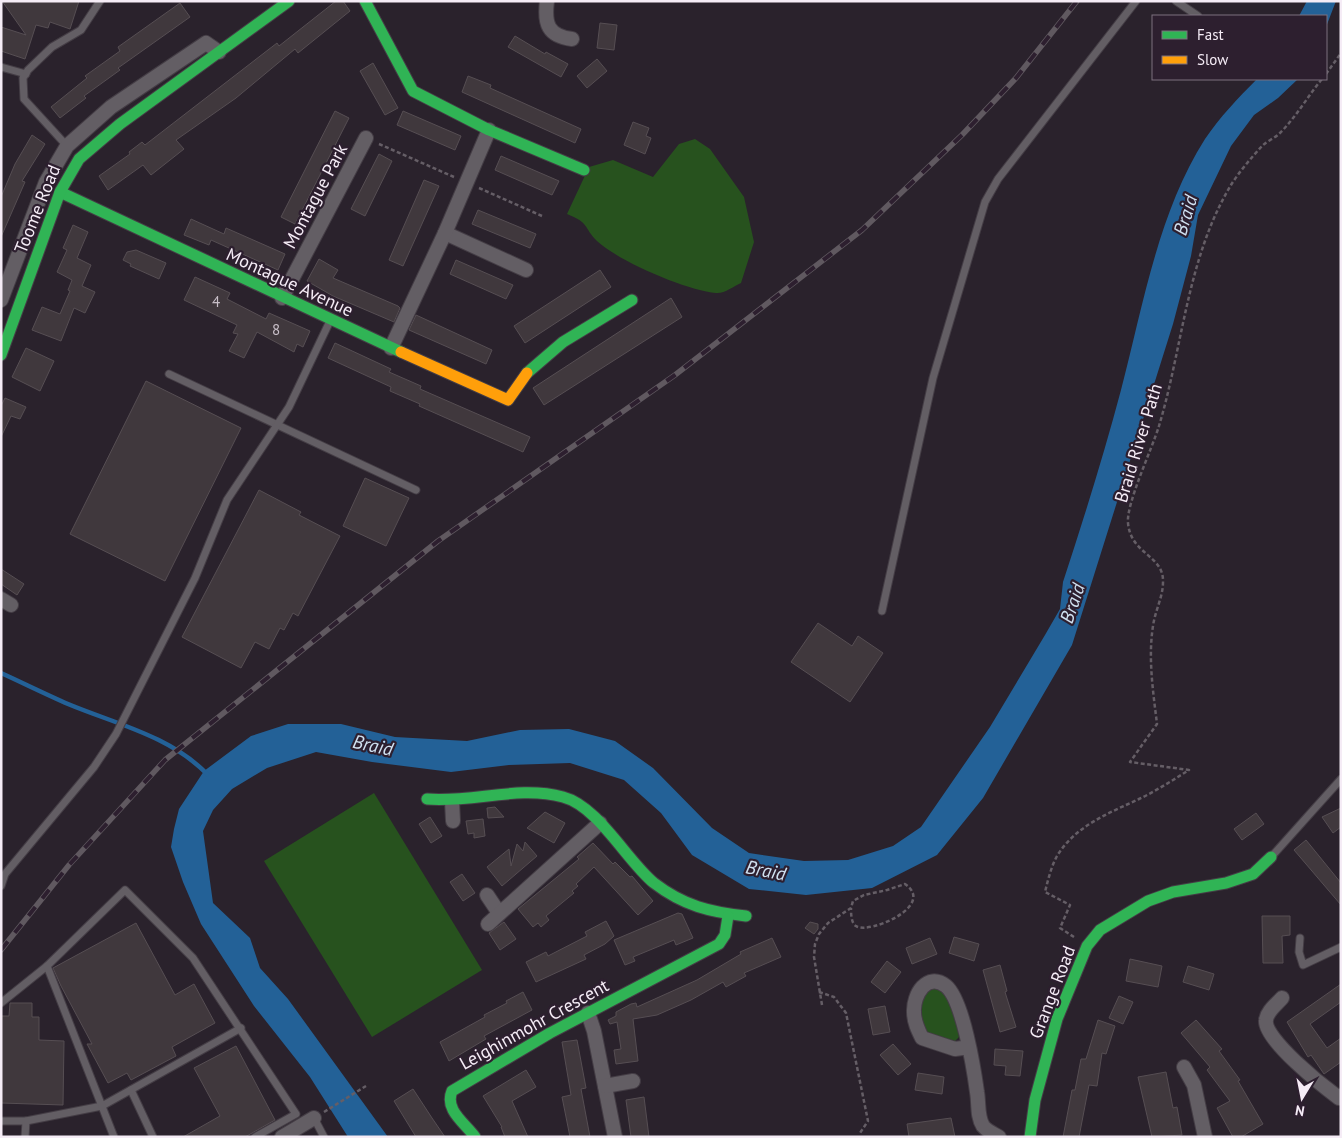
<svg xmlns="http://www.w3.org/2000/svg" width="1342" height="1138" font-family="'PT Sans',sans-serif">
<rect width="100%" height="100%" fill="#2a222c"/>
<g fill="#27521e">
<path d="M695,139L710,149L744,197L754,242L741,283C734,286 724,294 716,293C688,291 618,261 597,241C583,227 590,223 567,214L589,167L613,160L653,177L679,144Z"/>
<path d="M374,793L482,970L372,1037L264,861Z"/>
<path d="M935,988C952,994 956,1021 959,1037L954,1042L927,1034C920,1022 913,992 935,988Z"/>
</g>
<g fill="#236197">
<path d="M1307,1H1336L1326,27V16H1299Z"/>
<path d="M1257,79H1298L1278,98L1254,115L1231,146L1198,215L1191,256L1173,324L1072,645L983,798L937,855L872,888L806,895L749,889L692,855L661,813L624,780L570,763L509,765L451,772L372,762L316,752L267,768L232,789L213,810L203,831L213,903L250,938L260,968L288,999L388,1137H348L310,1077L254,1006L201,924L183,882L171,847L174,829L179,809L204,771L251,736L288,724H341L395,737L467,741L520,730L569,729L615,741L653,768L712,828L749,853L804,861L848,860L893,846L921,827L990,727L1045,635L1060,609L1063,582C1084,518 1104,454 1121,390C1143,306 1158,213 1205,139C1220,117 1238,98 1257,79Z"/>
</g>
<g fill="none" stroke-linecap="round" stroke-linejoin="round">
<path stroke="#236197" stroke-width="4.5" d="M1,673C23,683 45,694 68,704C116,724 170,736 207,774"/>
</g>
<g fill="#40383d" stroke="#564e53">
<path d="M2,1H79L70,29L50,22L48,28L36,25L25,59L1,51V27L26,35Z"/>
<path d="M336,1H343L350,11L298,53L295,49L236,98L176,140L184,149L151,175L143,165L108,190L99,176L130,154L129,152L142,142L145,145L277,43L279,46Z"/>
<path d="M180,3L190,17L118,68L120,70L84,96L86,98L60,118L51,107L87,78L85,76L120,51L118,47Z"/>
<path d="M600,23L617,25L614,50L597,48Z"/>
<path d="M515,36L545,54L546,52L568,64L561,77L508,47Z"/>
<path d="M597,59L607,71L587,88L577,76Z"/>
<path d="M373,63L398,108L385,115L360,71Z"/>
<path d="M468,76L491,85L490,88L581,129L575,143L462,92Z"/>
<path d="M335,111L349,118L295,224L281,217Z"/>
<path d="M403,111L461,136L455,150L397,125Z"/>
<path d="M633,122L649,128L646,136L651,138L645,154L624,145Z"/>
<path d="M32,135L45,144L22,181L25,182L1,237V197L15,164Z"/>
<path d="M379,154L392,161L365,216L351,209Z"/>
<path d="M501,156L559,181L552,195L495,170Z"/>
<path d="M424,180L439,186L403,266L389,260Z"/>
<path d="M478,210L536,234L530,248L472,224Z"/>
<path d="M191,219L224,234L226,228L285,254L278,270L211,240L209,245L184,235Z"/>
<path d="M73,225L88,232L77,258L91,265L82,286L95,292L85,313L74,308L61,341L32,330L42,307L60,314L70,291L68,290L72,280L57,272L67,250L63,248Z"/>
<path d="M136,250L166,263L159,279L130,266L131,264L123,260L127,252Z"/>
<path d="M319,259L338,270L333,278L398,306L400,308L394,322L333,296L307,281Z"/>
<path d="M456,260L513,285L506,299L450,274Z"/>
<path d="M600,270L611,287L525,343L514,326Z"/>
<path d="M195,277L230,293L227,299L266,319L269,313L310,331L303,347L297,344L294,352L257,332L244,358L229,351L238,334L233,333L237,325L184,300Z"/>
<path d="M671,298L682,317L544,405L533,388Z"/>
<path d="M416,315L492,350L486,364L409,330Z"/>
<path d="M335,343L391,369L389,372L421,386L420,389L530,437L523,452L419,406L420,404L390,391L391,387L328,358Z"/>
<path d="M26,348L54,361L40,391L12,377Z"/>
<path d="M146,381L241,428L165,581L70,534Z"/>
<path d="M5,398L26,407L20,419L11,416L1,437V406Z"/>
<path d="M365,478L409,498L386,546L343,526Z"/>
<path d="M259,490L301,512L299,515L340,536L298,616L293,613L284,630L280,628L269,649L255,642L241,668L182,637Z"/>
<path d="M1,569L24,584L17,595L1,584Z"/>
<path d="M818,623L852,646L858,636L883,653L850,702L791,662Z"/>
<path d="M495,807L504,817L488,818L487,808Z"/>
<path d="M1341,808V827L1333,833L1322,817Z"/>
<path d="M545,812L565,823L554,843L527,828Z"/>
<path d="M1256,813L1264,824L1242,840L1234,829Z"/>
<path d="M430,817L442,836L431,843L419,824Z"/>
<path d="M483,819L485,836L474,838V833L468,834L466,821Z"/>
<path d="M1306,840L1341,883V905L1294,850Z"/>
<path d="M525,842L537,856L502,886L487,867L509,849L511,866L517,844L523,851Z"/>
<path d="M593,843L613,864L615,862L630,877L632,876L653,901L638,915L594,867L576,884L578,886L572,891L574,893L546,916L549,920L541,927L538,923L533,927L518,909L579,859L577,857Z"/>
<path d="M462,874L475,893L463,901L450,882Z"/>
<path d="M678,913L682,914L693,938L676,945L674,940L633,957L635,961L625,965L614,940Z"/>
<path d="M1262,916H1290V935L1282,936L1283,963H1263Z"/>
<path d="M606,921L614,936L605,944L584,955L586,959L536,982L526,962L546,952L548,956L587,936L585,932Z"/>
<path d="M504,922L516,939L500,950L489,933Z"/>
<path d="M810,922L818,924V929L814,934L805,928Z"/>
<path d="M136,923L175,995L194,984L215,1023L172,1047L176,1056L131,1080L127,1073L108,1083L87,1044H92L61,986L53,968Z"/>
<path d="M954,937L979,944L974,961L949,953Z"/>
<path d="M772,938L781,957L744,973L746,976L726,987L723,982L691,1000L657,1015L633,1019L638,1061L616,1064L614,1050L621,1049L617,1022L610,1024L608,1020L616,1016V1012L631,1004L636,1003L637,1007L697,980L741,954L740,952Z"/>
<path d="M930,938L937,954L912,964L906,948Z"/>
<path d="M1130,959L1162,966L1158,987L1126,981Z"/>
<path d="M887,961L901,972L885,993L871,982Z"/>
<path d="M1000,965L1007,991L1005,992L1016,1027L1000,1032L983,970Z"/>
<path d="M1188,966L1214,974L1209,990L1183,982Z"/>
<path d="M1341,984V1002L1310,1024L1327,1048L1341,1038V1062L1324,1074L1311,1055L1308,1057L1287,1022Z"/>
<path d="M523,992L532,1010L484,1036L486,1039L449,1061L440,1042L485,1017L484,1015L507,1003L506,1001Z"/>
<path d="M1119,996L1133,1002L1123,1024L1109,1018Z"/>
<path d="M10,1003H32V1017H39V1040L64,1041L63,1105L1,1103V1016H9Z"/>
<path d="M885,1006L890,1032L873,1035L868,1009Z"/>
<path d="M1098,1020L1115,1026L1106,1054L1102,1053L1097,1086L1089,1085L1079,1137H1063L1072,1090H1075L1081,1059H1086Z"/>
<path d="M1196,1020L1222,1049L1219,1051L1240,1080L1238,1081L1263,1124L1241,1137H1233L1217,1108L1230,1101L1207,1070L1210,1067L1181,1033Z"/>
<path d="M577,1040L586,1088L581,1089L590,1137H570L562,1097L571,1095L562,1042Z"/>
<path d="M893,1044L911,1064L898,1075L880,1055Z"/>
<path d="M236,1046L275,1120L245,1137H183L220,1116L194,1068Z"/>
<path d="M995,1049L1023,1051L1020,1076L1005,1075L1006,1066L994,1065Z"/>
<path d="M526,1070L536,1087L512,1101L528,1137H505L501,1127H502L483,1096Z"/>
<path d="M1166,1072L1173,1108L1177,1107L1182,1135L1152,1137L1138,1077Z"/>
<path d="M918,1073L944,1077L942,1094L915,1090Z"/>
<path d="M413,1089L432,1118L445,1137H416L394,1101Z"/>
<path d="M644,1097L649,1137H631L626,1100Z"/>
<path d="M951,1118L955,1137H909L907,1124Z"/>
</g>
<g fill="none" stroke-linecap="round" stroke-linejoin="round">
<defs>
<g id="lane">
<path d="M1176,1L1198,16"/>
<path d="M1,67L26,74"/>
<path d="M67,146L24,99L23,78L28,70L52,47L81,30L100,1"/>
<path d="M169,374L416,490"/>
<path d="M882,611L933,378L985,202L998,179L1136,1"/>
<path d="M1273,855L1341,779"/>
<path d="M1,886L5,874L94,767L116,734L195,578L227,500L289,407L330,321"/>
<path d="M1300,938L1299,952L1303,965L1341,947"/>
<path d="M1,1003L47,966"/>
<path d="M131,1090L153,1137"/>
<path d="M314,1118L324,1137"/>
<path d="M1,1121H26"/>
<path d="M25,1137L26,1121L102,1106L241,1028"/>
<path d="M114,1137L47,966L125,890L193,958L296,1114L255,1137"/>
</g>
<g id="street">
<path d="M547,1C544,24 548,36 572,39"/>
<path d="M445,233L526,270"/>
<path d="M282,298L366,138"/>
<path d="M1,300L46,182L67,146L111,107L206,43L219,52"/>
<path d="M391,348L445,233L489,130"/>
<path d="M1,599L11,605"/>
<path d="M452,801L453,821"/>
<path d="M487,895L499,913"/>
<path d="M488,924L600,823"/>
<path d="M1282,998C1277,1004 1267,1011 1266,1020C1263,1039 1324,1087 1339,1098L1341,1096"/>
<path d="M588,1013L594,1031L615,1137"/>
<path d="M969,1047L955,1049L922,1038C918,1030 914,1022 914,1012C913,995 927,971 946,986C963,1000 974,1070 977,1092C979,1103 977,1117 983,1126C987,1131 994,1134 999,1137"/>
<path d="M1184,1067L1194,1085L1205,1137"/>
<path d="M605,1086L633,1081"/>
<path d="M282,1137L314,1118"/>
</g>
<g id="fast">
<path d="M365,1L413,91L489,130L584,170"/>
<path d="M60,192L401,352"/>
<path d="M1,355L60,192L79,159L120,124L289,1"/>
<path d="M527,373L563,342L632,300"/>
<path d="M427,799C473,803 518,785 563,797C598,806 627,861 654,883C684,906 710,912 746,916"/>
<path d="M475,1137C465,1123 444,1110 452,1091L550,1033L719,944L725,935L728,916"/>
<path d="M1030,1137L1035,1100L1057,1019L1087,946L1100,930L1148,901L1173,892L1226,883L1253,874L1271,857"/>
</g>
<path id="slow" d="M401,352L508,400L527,373"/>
</defs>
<use href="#lane" stroke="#443d45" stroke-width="9"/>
<use href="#street" stroke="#443d45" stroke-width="16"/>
<use href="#fast" stroke="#443d45" stroke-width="13"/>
<use href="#slow" stroke="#443d45" stroke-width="13"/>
<g stroke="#655e66" stroke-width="2.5" stroke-dasharray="4 2.5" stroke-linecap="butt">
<path d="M1326,74L1341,53"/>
<path d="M379,144L454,177"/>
<path d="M479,188L542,216"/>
<path d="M1074,937L1060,928L1070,905L1045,892C1048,880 1051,867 1057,856C1075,826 1109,813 1139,799C1156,791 1173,780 1189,770L1130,762L1157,724C1153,691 1148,658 1153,626C1155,611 1163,597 1163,582C1164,555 1131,555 1128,523C1126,504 1152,449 1159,426C1183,346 1187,258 1231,185C1239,172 1252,157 1262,146C1267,141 1275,138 1280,133C1296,117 1308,96 1322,79"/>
<path d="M819,992L834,997L846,1013L868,1121L860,1133"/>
<path d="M822,1005L814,957L815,944L819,934L828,923L851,908L853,901L864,895L887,890L905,884C937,906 868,935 856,926C851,923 851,913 851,908"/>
<path d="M324,1112L366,1086"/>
</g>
<use href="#lane" stroke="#635e64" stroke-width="7"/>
<use href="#street" stroke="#635e64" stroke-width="14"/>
<use href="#fast" stroke="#30b455" stroke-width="11"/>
<use href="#slow" stroke="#ff9f0a" stroke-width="11"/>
<defs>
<path id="rail" d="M1,950L69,865L165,760L438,541L675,375L862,230L962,135L1016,78L1077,1"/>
</defs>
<use href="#rail" stroke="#605960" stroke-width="5.5"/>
<use href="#rail" stroke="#2d1f2f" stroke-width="4" stroke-dasharray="11" stroke-linecap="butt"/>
</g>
<g text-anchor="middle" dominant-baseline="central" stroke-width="4.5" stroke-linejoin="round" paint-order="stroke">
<g font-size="15" fill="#c8bfc8">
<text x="216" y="301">4</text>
<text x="276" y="329">8</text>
</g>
<g font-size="18" fill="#f5ecf6" stroke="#2d1f2f">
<text transform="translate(315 196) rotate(-62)">Montague Park</text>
<text transform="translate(37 209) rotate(-68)">Toome Road</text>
<text transform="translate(290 282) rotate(25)">Montague Avenue</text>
<text transform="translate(1138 443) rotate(-73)">Braid River Path</text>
<text transform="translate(1052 992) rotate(-69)">Grange Road</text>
<text transform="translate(534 1024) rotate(-29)">Leighinmohr Crescent</text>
</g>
<g font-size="19" font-style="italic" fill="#d1e2f2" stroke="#2d1f2f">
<text transform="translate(1185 215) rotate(-73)">Braid</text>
<text transform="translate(1072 603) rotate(-71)">Braid</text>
<text transform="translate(373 745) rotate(12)">Braid</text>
<text transform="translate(766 870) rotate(11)">Braid</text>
</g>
</g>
<rect width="1342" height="1138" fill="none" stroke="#f5ecf6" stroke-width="5"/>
<rect x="1152" y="15" width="175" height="65" fill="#2d1f2f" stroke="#7d717f"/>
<rect x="1162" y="31" width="25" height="8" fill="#30b455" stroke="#7d717f"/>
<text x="1197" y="40" font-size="15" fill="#f5ecf6">Fast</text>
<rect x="1162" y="56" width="25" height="8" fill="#ff9f0a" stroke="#7d717f"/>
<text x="1197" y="65" font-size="15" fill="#f5ecf6">Slow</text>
<g transform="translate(1302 1098) rotate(190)" stroke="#2d1f2f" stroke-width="4" paint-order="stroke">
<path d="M0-4L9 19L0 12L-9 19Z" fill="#f5ecf6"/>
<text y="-8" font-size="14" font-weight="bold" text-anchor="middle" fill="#f5ecf6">N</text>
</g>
</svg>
